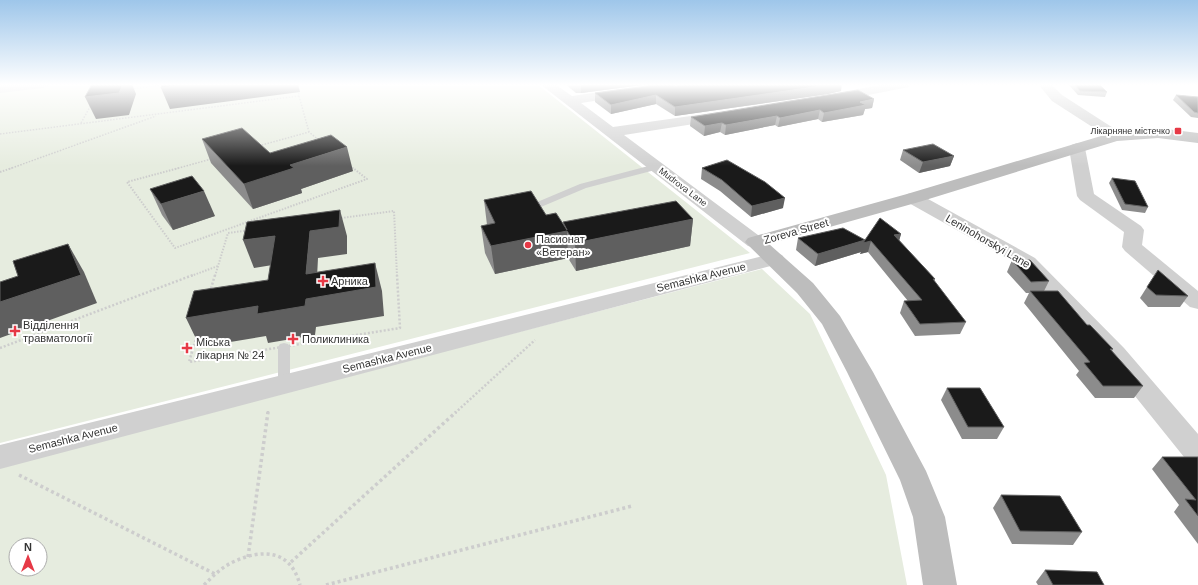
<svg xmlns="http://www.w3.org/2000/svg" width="1198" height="585" font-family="Arial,sans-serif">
<rect width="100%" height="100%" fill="#fff"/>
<g fill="#e6ecdf" fill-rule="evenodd">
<path d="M53,84H537L750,253L0,443V90Z"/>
<path d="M762,269L810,314L886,475L907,585H0V466ZM16,545H40V569H16Z"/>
</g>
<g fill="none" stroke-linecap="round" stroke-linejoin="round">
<g stroke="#cdcdcd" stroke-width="1.5" stroke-dasharray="1.5 1.5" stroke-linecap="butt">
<path d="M131,89L163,85"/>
<path d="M299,96L309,132"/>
<path d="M81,123L91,105"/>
<path d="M0,134L299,96L298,84"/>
<path d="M9,169L156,116"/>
<path d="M175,169L309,132L354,169"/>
</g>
<g stroke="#cdcdcd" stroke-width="2" stroke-dasharray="1.5 1.5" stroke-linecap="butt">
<path d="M179,168L127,182L175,248L367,179L353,168"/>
<path d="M0,172L12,168"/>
<path d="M191,276L218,266"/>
<path d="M215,276L228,233L394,211L397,276"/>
</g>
<g stroke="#cdcdcd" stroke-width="2.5" stroke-dasharray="2 2" stroke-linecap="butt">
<path d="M215,275L189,362L400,328L397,275"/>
<path d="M0,348L193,275"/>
<path d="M268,413V409"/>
<path d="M455,413L535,340"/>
</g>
<g stroke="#cdcdcd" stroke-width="3.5" stroke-dasharray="3 3" stroke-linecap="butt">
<path d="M19,475L215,574"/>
<path d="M248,557L268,412"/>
<path d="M291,562L456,412"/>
<path d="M204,585C213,576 222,567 233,562C263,548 291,550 300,585"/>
<path d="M326,585L632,506"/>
</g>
<g fill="#d0d0d0" fill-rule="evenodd">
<path d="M656,164L660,167L659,169L586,188L529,212L526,213L521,210L523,208L580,184Z"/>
<path d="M284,343L288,344L290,347V384L289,387L284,389L279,387L278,384V347L280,344Z"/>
</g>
<g fill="#d0d0d0" fill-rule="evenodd">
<path d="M11,84H50L48,87L43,88L0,93V85Z"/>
<path d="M540,84H555L572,96L656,84H686L685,87L680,88L581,103L613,127L719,112L724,113L726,116L724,119L719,120L624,135L762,238L765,242L762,246L755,248L748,246Z"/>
<path d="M885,84H911L909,87L904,88L832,102L827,101L825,98L827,95L832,94Z"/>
<path d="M1038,84H1051L1062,95L1121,133L1124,136L1121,139L1116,141L1111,139L1052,101Z"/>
<path d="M1077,143L1083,145L1085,148L1094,194L1141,226L1144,230L1142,245L1198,291V309L1190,307L1125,251L1122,247L1124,232L1080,200L1077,196L1069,148L1071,145Z"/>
<path d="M913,193L919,194L1035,258L1124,348L1198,434V466L1188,462L1106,360L1021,266L907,202L904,198L907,194Z"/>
<path d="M775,253L782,255L785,259L782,263L0,469V445Z"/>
</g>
<path fill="#bdbdbd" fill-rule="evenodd" d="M1158,128L1198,133V143L1158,138L1117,141L919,202L769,244L813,283L840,316L873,372L926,471L945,517L957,585H923L913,517L900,480L847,372L822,324L797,293L745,242L748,238L907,194L1111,133Z"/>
</g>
<g fill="#8c8c8c">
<path d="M565,84H650L581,93H576Z"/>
<path d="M1068,84H1099L1107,92L1105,97L1078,95Z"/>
<path d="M675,86L841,91L828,94L675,116L656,104L611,114L595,102V93Z"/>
<path d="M1176,95L1198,97V118L1191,117L1173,100Z"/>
<path d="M874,99L872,108L865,109L863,115L822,122L818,119L778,127L775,125L725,135L720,132L704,136L690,126L691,117Z"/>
<path d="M202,139L270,153L353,171L301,189L302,193L253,209L211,163Z"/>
<path d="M903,150L954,156L950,166L919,173L900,160Z"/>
<path d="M702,168L783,208L751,217L720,191L701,179Z"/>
<path d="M1112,178L1148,207L1145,213L1122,210L1109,183Z"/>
<path d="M150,189L215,216L173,230L162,215Z"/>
<path d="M484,200L546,215L563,223L693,219L690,246L576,271L568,258L495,274L485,253L481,226L487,225Z"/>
<path d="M901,234L899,240L935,279L934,281L966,322L960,334L915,336L900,313L904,301H908L868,252L860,254L861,252L815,266L796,250L798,238L865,240Z"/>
<path d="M1012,260L1049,281L1044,291L1087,325L1113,349L1112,351L1143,386L1134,398H1095L1076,375L1079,371L1024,303L1029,293H1026L1007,272Z"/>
<path d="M1147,287L1188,296L1180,307H1148L1140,298Z"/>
<path d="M947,388L1004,427L997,439H962L941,400Z"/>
<path d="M1162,457H1198V544L1174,512L1179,505L1152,469Z"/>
<path d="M1001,495L1082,532L1073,545L1012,544L993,508Z"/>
<path d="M1045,570L1104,585H1038L1036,582Z"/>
</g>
<g fill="#5f5f5f">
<path d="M123,84H132L136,94L129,115L96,119L85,97Z"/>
<path d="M192,84H298L300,92L170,109L161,88Z"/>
<path d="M581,84H650L581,93Z"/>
<path d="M835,84H842L841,91L828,94L675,116V107Z"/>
<path d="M656,95V104L611,114V105Z"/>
<path d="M874,99L872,108L865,109L863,115L822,122L824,113L860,102Z"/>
<path d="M820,110L818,119L778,127L780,118Z"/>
<path d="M777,116L775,125L725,135L726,125Z"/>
<path d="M722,123L720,132L704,136L705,126Z"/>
<path d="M347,147L353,171L301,189L302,193L253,209L244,184L290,165Z"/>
<path d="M954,156L950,166L919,173L923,162Z"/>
<path d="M204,191L215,216L173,230L161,204Z"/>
<path d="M785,198L783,208L751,217L752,206Z"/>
<path d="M340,210L347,236V254L318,258L316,297L375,263L382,291L384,316L316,327L315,335L268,343L266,336L200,347L186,318L306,274L310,231Z"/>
<path d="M693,219L690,246L576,271L575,243Z"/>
<path d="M567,231L568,258L495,274L491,246Z"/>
<path d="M901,234L898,245L894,235Z"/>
<path d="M275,236L285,263L254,268L243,240Z"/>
<path d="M865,240L871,241L868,252L860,254L861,252L815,266L818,254Z"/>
<path d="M68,244L84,272L97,303L0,338V302Z"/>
</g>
<g fill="#1a1a1a" stroke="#5f5f5f">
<path d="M92,84H123L119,93L85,97Z"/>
<path d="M162,84H192L161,88Z"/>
<path d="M661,84H672L675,86L688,84H835L675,107L656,95L611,105L595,93Z"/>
<path d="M1074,84H1099L1107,92L1080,91Z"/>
<path d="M858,90L874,99L860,102L866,105L824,113L820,110L780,118L777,116L726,125L722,123L705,126L691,117Z"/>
<path d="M1176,95L1198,97V113L1194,112Z"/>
<path d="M242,128L270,153L331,135L347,147L290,165L294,168L244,184L202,139Z"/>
<path d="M933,144L954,156L923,162L903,150Z"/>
<path d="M727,160L765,182L785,198L752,206L722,180L702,168Z"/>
<path d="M192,176L204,191L161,204L150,189Z"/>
<path d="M1112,178L1135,181L1148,207L1125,204Z"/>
<path d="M531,191L546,215L556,213L567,230L563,222L676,201L693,219L575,243L567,231L491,246L481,226L495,223L484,200Z"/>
<path d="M340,210L339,227L310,231L306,274L375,263L376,287L306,299L305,306L257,314L258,306L186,318L194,291L268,280L275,236L243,240L247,222Z"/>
<path d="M880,218L901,234L894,235L935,279H933L966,322L920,324L904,301L922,300L871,241L863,243L865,240L818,254L798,238L843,228L865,240Z"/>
<path d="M68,244L81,275L0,302V282L18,276L13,261Z"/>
<path d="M1012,260H1030L1049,281L1031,282Z"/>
<path d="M1158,270L1188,296L1156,295L1147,287Z"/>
<path d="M1030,291H1058L1087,325H1090L1113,349H1110L1143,386H1103L1084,363L1090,362Z"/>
<path d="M947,388H980L1004,427H968Z"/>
<path d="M1162,457H1198V516L1185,499L1196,500Z"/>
<path d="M1001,495L1060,496L1082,532L1020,531Z"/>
<path d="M1045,570L1097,572L1104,585H1053Z"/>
</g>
<linearGradient id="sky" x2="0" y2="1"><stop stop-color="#9ec6ea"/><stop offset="0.51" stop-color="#fff"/><stop offset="1" stop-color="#fff" stop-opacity="0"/></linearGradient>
<rect width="1198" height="166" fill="url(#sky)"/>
<g fill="#e63946" stroke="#fff" stroke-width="1.5">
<rect x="1174" y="127" width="8" height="8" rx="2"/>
<circle cx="528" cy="245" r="4"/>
<path d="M321 275h4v4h4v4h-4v4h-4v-4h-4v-4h4z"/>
<path d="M13 325h4v4h4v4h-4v4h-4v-4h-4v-4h4z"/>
<path d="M291 333h4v4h4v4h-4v4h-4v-4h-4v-4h4z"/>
<path d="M185 342h4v4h4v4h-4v4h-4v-4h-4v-4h4z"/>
</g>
<g text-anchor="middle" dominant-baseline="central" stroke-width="4" stroke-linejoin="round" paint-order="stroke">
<g font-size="9" fill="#333" stroke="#fff" text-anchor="end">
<text x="1170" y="131">Лікарняне містечко</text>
</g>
<g font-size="9" fill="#333" stroke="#fff">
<text transform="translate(683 187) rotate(37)">Mudrova Lane</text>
</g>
<g font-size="11" fill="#333" stroke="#fff">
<text transform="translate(796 231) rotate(-16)">Zoreva Street</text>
<text transform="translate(988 241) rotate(30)">Leninohorskyi Lane</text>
<text transform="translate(701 277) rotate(-14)">Semashka Avenue</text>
<text transform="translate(387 358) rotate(-14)">Semashka Avenue</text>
<text transform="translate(73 438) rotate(-14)">Semashka Avenue</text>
</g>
<g font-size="11" fill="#333" stroke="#fff" text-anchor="start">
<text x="536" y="239">Пасионат<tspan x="536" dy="13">«Ветеран»</tspan></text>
<text x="331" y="281">Арника</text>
<text x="23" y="325">Відділення<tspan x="23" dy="13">травматології</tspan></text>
<text x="302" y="339">Поликлиника</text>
<text x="196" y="342">Міська<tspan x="196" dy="13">лікарня № 24</tspan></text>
</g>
</g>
<g transform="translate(28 557)"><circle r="19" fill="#ffffff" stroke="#adadad"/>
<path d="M0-3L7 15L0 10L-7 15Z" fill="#e63946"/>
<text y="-6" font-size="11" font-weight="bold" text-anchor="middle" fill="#333333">N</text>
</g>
</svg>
